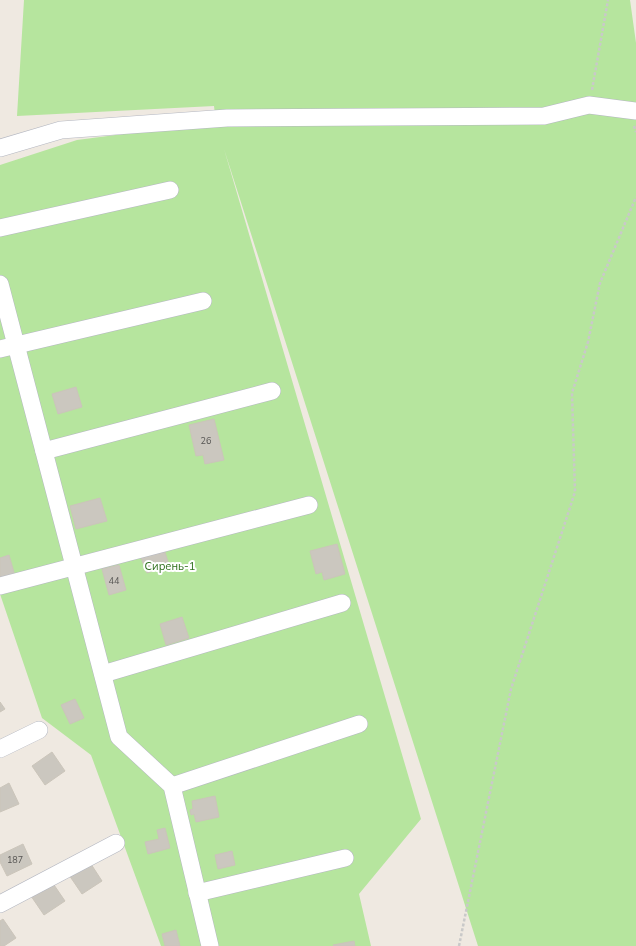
<svg xmlns="http://www.w3.org/2000/svg" width="636" height="946" font-family="Mulish,sans-serif">
<rect width="100%" height="100%" fill="#efe9e1"/>
<path fill="#b6e59e" d="M24,0H630L636,43V946H478L224,149L421,819L359,894L371,946H161L91,755L42,718L0,594V165L77,140L216,122L214,106L17,116Z"/>
<g fill="#cbc7bf" stroke="#cbc5ba">
<path d="M76,387L82,407L58,414L52,394Z"/>
<path d="M214,419L224,460L205,464L203,455L196,456L189,425Z"/>
<path d="M100,498L107,521L76,529L70,506Z"/>
<path d="M337,544L345,574L324,580L322,572L316,574L310,551Z"/>
<path d="M164,549L169,565L147,573L141,558Z"/>
<path d="M9,555L15,576L0,580V558Z"/>
<path d="M119,565L126,590L109,595L102,569Z"/>
<path d="M182,617L189,638L166,645L160,624Z"/>
<path d="M75,699L84,718L70,724L61,705Z"/>
<path d="M0,702L5,709L0,712Z"/>
<path d="M52,752L65,771L45,785L32,766Z"/>
<path d="M9,783L19,804L0,812V788Z"/>
<path d="M215,796L219,817L196,822L194,814L191,815L190,810L193,809L192,801Z"/>
<path d="M165,828L170,848L148,854L145,842L159,839L157,830Z"/>
<path d="M23,844L32,864L7,876L0,862V855Z"/>
<path d="M232,851L235,865L218,869L215,855Z"/>
<path d="M89,861L102,881L82,894L69,875Z"/>
<path d="M52,882L65,901L44,915L31,896Z"/>
<path d="M3,919L16,938L4,946H0V921Z"/>
<path d="M176,930L180,946H165L162,934Z"/>
<path d="M354,941L355,946H334L333,945Z"/>
</g>
<g fill="none" stroke-linecap="round" stroke-linejoin="round">
<defs>
<g id="minor">
<path d="M0,148L61,130L227,118L544,116L589,105L636,111"/>
<path d="M0,228L170,190"/>
<path d="M0,284L119,737L172,786L210,946"/>
<path d="M0,349L203,301"/>
<path d="M44,451L272,391"/>
<path d="M0,586L309,505"/>
<path d="M103,674L342,603"/>
<path d="M0,749L39,730"/>
<path d="M172,786L359,724"/>
<path d="M197,893L345,858"/>
<path d="M0,904L116,843"/>
</g>
</defs>
<use href="#minor" stroke="#b4b7c1" stroke-width="18"/>
<g stroke="#c9c9c9" stroke-width="2.5" stroke-dasharray="3 2" stroke-linecap="butt">
<path d="M592,90L608,0"/>
<path d="M634,126L636,132"/>
<path d="M459,946L511,689L575,492L572,393L588,342L600,283L636,197"/>
</g>
<use href="#minor" stroke="#fff" stroke-width="17"/>
</g>
<g text-anchor="middle" dominant-baseline="central" stroke-width="4" stroke-linejoin="round" paint-order="stroke">
<g font-size="9" fill="#555452">
<text x="206" y="440">26</text>
<text x="114" y="580">44</text>
<text x="15" y="859">187</text>
</g>
<g font-size="11" fill="#2c6e1b" stroke="#fff">
<text x="170" y="566">Сирень-1</text>
</g>
</g>
</svg>
